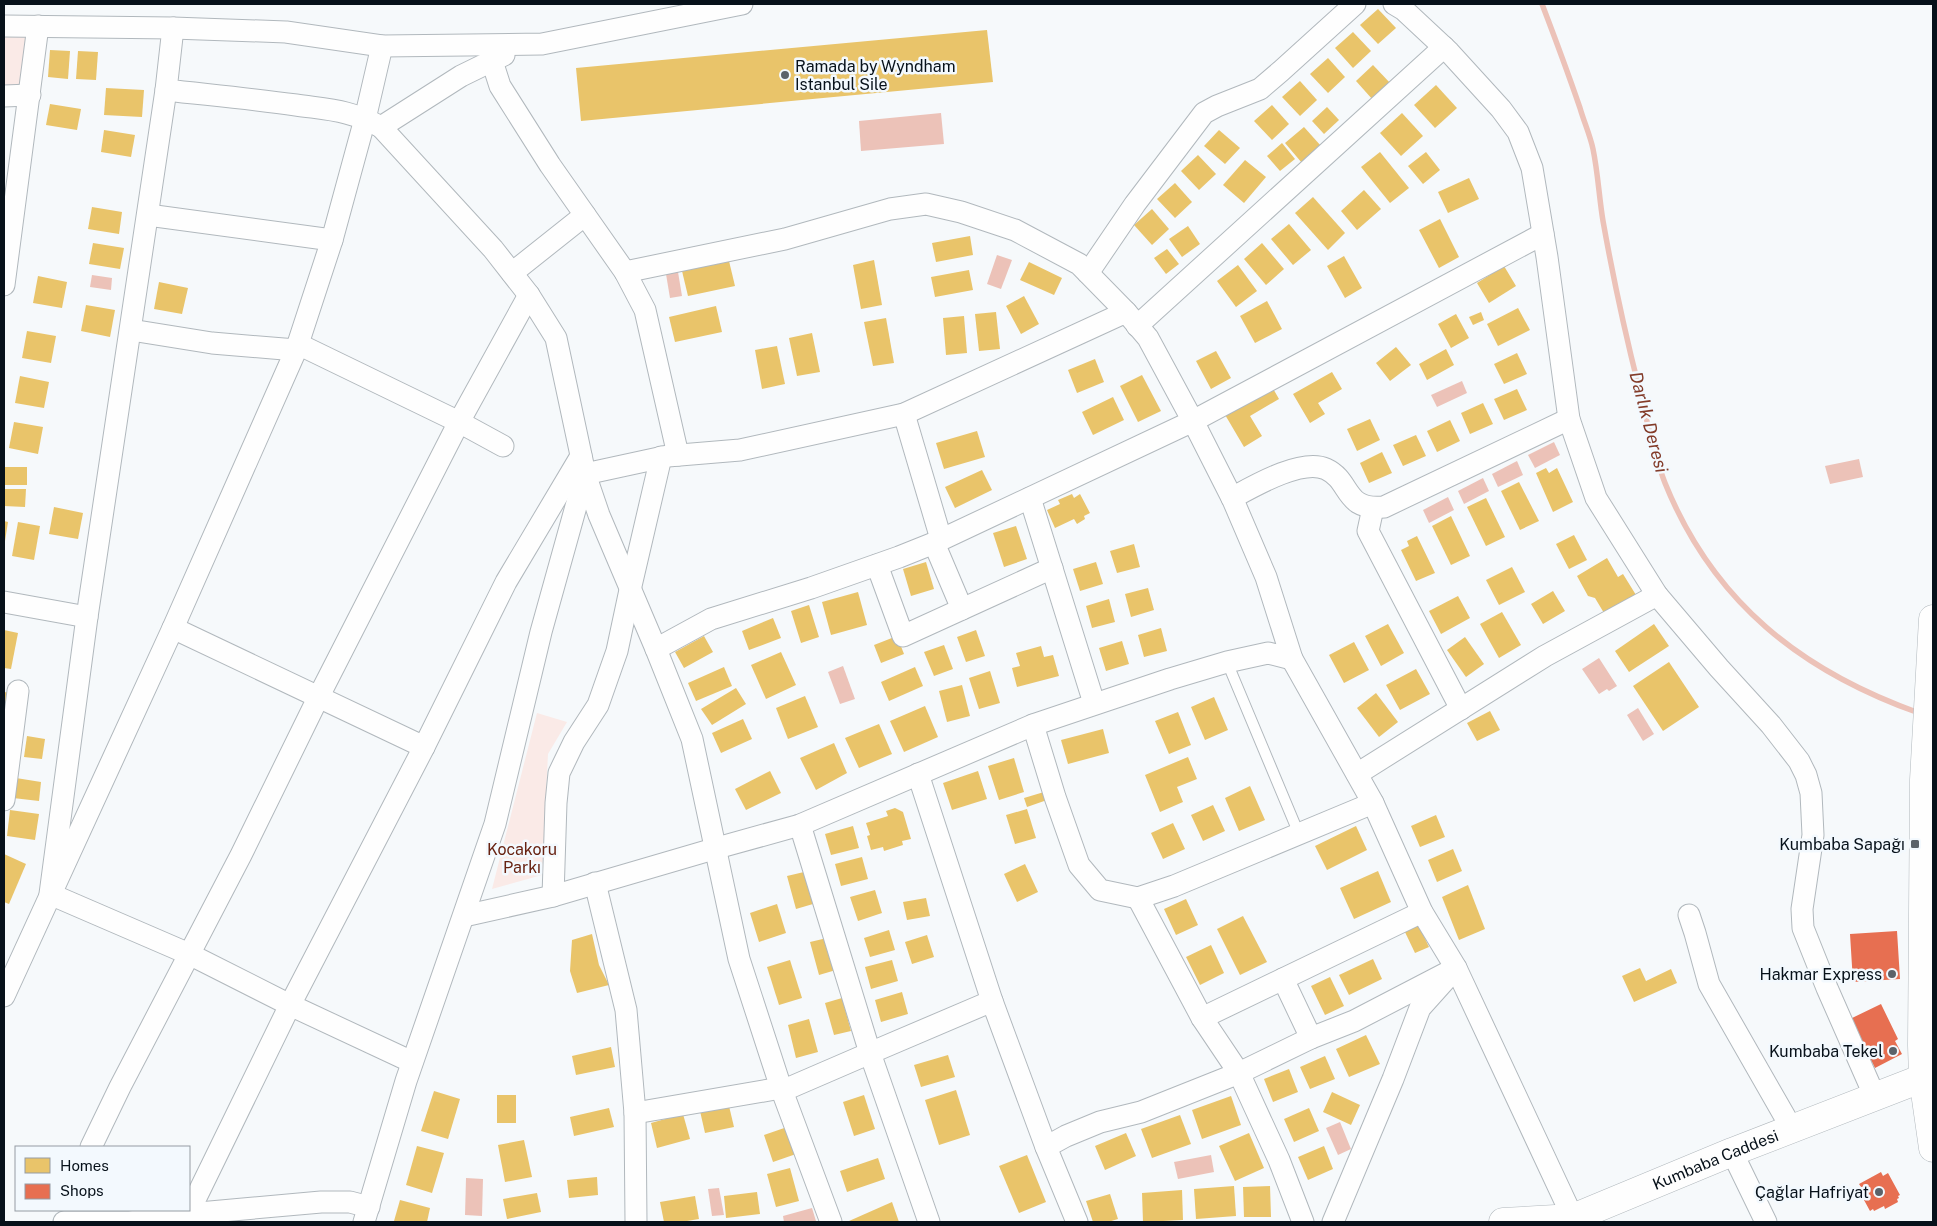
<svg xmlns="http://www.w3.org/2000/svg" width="1937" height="1226" font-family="'Public Sans',sans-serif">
<rect width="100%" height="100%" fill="#f6f9fb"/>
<g fill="#faeae7">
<path d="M4,26H38L30,95L4,96Z"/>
<path d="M537,713L567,722L548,754L542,875L492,889Z"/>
</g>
<g fill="#ecc2b8">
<path d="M941,113L944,144L861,151L859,121Z"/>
<path d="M997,255L1012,260L1001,289L987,284Z"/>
<path d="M678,272L682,296L670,298L666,274Z"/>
<path d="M92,275L112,278L111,290L90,287Z"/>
<path d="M1462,381L1467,393L1437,407L1431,395Z"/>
<path d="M1554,442L1560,455L1535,468L1528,455Z"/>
<path d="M1859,459L1863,477L1830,484L1825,466Z"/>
<path d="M1517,461L1523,475L1498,487L1492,474Z"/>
<path d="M1483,478L1489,491L1464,504L1458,491Z"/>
<path d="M1448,497L1454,510L1429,523L1423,510Z"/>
<path d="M1599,658L1617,686L1609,691L1607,689L1599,694L1582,669Z"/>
<path d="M843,666L855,699L840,704L828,672Z"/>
<path d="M1638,708L1654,734L1643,741L1627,715Z"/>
<path d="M1340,1122L1351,1149L1338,1155L1326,1128Z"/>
<path d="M1211,1155L1214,1172L1178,1179L1174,1162Z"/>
<path d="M466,1178L483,1179L482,1216L465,1215Z"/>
<path d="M719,1188L724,1215L712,1216L708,1189Z"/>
<path d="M812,1208L816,1221L784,1222L783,1216Z"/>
</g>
<g fill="#e9c46a">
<path d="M1378,9L1396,28L1378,44L1360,25Z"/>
<path d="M987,30L993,82L581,121L576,68Z"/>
<path d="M1353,32L1371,51L1353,68L1335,48Z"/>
<path d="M50,50L70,51L68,79L48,77Z"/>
<path d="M78,51L98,52L96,80L76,79Z"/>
<path d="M1328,58L1345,77L1328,93L1310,74Z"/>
<path d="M1373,65L1391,84L1373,100L1356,81Z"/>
<path d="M1300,81L1317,100L1300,116L1282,97Z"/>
<path d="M1436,85L1457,108L1435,128L1414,105Z"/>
<path d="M106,88L144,90L142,117L104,115Z"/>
<path d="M50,104L81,109L77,130L46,125Z"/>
<path d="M1272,105L1289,124L1272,140L1254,121Z"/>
<path d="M1327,107L1339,120L1324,134L1312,121Z"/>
<path d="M1402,113L1423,136L1401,156L1380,133Z"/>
<path d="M1304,127L1321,146L1302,163L1285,143Z"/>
<path d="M104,130L135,135L131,157L101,152Z"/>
<path d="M1219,130L1240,148L1225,164L1204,146Z"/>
<path d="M1282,143L1295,159L1280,171L1267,156Z"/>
<path d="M1380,152L1409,188L1390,203L1361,167Z"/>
<path d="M1426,152L1440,170L1423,184L1408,166Z"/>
<path d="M1198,155L1216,174L1199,190L1181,171Z"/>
<path d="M1245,160L1266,177L1244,203L1223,185Z"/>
<path d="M1469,178L1479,199L1448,213L1438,192Z"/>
<path d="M1175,183L1192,202L1175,218L1157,199Z"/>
<path d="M1364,190L1381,209L1357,230L1341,211Z"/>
<path d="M1313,197L1345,233L1328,250L1295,213Z"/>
<path d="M92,207L122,212L119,234L88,229Z"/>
<path d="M1152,209L1169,229L1152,245L1134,225Z"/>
<path d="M1440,219L1459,257L1439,268L1419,230Z"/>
<path d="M1289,224L1311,250L1293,265L1271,239Z"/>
<path d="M1188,226L1200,244L1182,257L1169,239Z"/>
<path d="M970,236L973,255L936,262L932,243Z"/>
<path d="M93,243L124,248L120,269L89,264Z"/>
<path d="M1262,243L1284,269L1266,285L1244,259Z"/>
<path d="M1167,249L1179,264L1166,274L1154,258Z"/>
<path d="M1344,256L1362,288L1345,298L1327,266Z"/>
<path d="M874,260L882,305L861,309L853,265Z"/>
<path d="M729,261L735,286L688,296L682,271Z"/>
<path d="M1029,262L1062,278L1054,295L1020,280Z"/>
<path d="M1238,265L1257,291L1236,307L1217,281Z"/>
<path d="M1504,266L1516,286L1489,303L1477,283Z"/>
<path d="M969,270L973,290L935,297L931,277Z"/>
<path d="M38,276L67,282L62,308L33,303Z"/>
<path d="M159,282L188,288L182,314L154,309Z"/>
<path d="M1024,296L1039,324L1021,334L1006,306Z"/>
<path d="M1267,301L1282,329L1255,343L1240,316Z"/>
<path d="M86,305L115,310L110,337L81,331Z"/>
<path d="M716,306L722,332L675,342L669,317Z"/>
<path d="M1518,308L1530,330L1498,346L1487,324Z"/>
<path d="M996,312L1000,349L979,351L975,314Z"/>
<path d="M1481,312L1484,320L1473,325L1469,317Z"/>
<path d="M1456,314L1469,338L1451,348L1438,324Z"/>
<path d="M964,316L967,353L946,355L943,318Z"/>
<path d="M886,318L894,363L873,366L864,322Z"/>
<path d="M27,331L56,336L51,363L22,358Z"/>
<path d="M812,333L820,372L797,376L789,338Z"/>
<path d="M777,346L785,384L762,389L755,350Z"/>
<path d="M1396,347L1411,365L1390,381L1376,363Z"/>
<path d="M1446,349L1454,365L1427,380L1419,364Z"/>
<path d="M1216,351L1231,378L1211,389L1196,361Z"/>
<path d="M1517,353L1527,374L1504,384L1494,364Z"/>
<path d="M1095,359L1104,382L1077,393L1068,370Z"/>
<path d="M1332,372L1342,389L1318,403L1325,414L1310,423L1293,394Z"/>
<path d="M1142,375L1161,411L1138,422L1120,386Z"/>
<path d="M20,376L49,382L44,408L15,403Z"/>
<path d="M1271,385L1279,399L1250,416L1262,436L1244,447L1224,413Z"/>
<path d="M1517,389L1527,410L1504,420L1494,399Z"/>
<path d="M1113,397L1124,420L1093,435L1082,412Z"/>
<path d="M1483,403L1493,424L1470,434L1461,413Z"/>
<path d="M1370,419L1380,440L1357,451L1347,429Z"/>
<path d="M1450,420L1460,441L1437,452L1427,431Z"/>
<path d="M14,422L43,427L38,454L9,448Z"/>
<path d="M977,431L985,457L944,469L936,443Z"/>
<path d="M1416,435L1426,456L1403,466L1393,445Z"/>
<path d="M1382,452L1392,473L1369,483L1360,463Z"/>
<rect x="5" y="467" width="22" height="18"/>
<path d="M1546,468L1549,473L1557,468L1573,502L1553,512L1536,473Z"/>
<path d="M982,470L992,490L955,508L945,487Z"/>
<path d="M1519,482L1539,521L1520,530L1501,491Z"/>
<path d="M4,489H26L25,507L4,506Z"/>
<path d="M1072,494L1074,498L1080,494L1090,513L1084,516L1085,519L1077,524L1074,519L1055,528L1047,510L1060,504L1058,500Z"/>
<path d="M1486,498L1505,537L1486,546L1467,507Z"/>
<path d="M54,507L83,513L78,539L49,534Z"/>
<path d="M1451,516L1470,556L1451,565L1432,526Z"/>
<path d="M4,521L8,522L5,541H4Z"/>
<path d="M18,522L40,526L34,560L12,556Z"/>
<path d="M1016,526L1027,559L1004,567L993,533Z"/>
<path d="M1574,535L1587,560L1569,569L1556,544Z"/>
<path d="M1417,536L1435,573L1416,581L1401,550L1409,546L1407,541Z"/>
<path d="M1134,544L1140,567L1117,573L1110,551Z"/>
<path d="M1607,558L1618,577L1623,574L1636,595L1604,613L1595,598L1588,596L1577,576Z"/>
<path d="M926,562L934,589L911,596L903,569Z"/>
<path d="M1096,562L1103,584L1080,591L1073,569Z"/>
<path d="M1512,567L1525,592L1499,605L1486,580Z"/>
<path d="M1148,588L1154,610L1131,617L1125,594Z"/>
<path d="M1553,591L1565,611L1543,624L1531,604Z"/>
<path d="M858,592L867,625L831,635L822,602Z"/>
<path d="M1458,596L1470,618L1441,634L1429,611Z"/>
<path d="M1109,599L1115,622L1092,628L1086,606Z"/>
<path d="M809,605L819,637L801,643L791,611Z"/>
<path d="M1502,612L1521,645L1499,658L1480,624Z"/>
<path d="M773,618L781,638L749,650L742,631Z"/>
<path d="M1388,624L1404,653L1381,666L1365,636Z"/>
<path d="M1654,624L1669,646L1629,672L1615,651Z"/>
<path d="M1161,628L1167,651L1144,657L1138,635Z"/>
<path d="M4,630L18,633L11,669L4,668Z"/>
<path d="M976,630L985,656L966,662L957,637Z"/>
<path d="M704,636L713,652L684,668L675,652Z"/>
<path d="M897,636L904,654L881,663L874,645Z"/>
<path d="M1465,637L1484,664L1466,677L1447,650Z"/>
<path d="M1122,641L1129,664L1106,671L1099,648Z"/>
<path d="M1354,642L1369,670L1344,683L1329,655Z"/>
<path d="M944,645L953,669L934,676L924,652Z"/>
<path d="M1041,646L1044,657L1053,655L1059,676L1017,687L1012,668L1020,666L1016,653Z"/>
<path d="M781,652L796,685L766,699L751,665Z"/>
<path d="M1669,662L1699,707L1663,731L1633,686Z"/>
<path d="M724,667L732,686L696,701L688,683Z"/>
<path d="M915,667L923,686L889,701L881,682Z"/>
<path d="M1416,669L1430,694L1400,710L1386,685Z"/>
<path d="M990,671L1000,703L979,709L969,678Z"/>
<path d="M962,685L970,716L947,722L939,691Z"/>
<path d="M736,688L746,704L712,725L701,709Z"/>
<path d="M4,692L13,693L4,724Z"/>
<path d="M1376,693L1398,722L1379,737L1357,708Z"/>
<path d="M805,696L818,727L788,739L776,708Z"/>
<path d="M1214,697L1228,730L1205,740L1191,707Z"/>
<path d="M925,706L938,737L904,752L890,721Z"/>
<path d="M1490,711L1500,730L1477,741L1467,723Z"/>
<path d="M1178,712L1191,745L1169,754L1155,721Z"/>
<path d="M743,719L752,739L721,753L712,733Z"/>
<path d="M879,724L892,754L859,768L845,738Z"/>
<path d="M1103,729L1109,753L1068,764L1061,740Z"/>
<path d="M27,736L45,739L42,759L24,757Z"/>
<path d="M834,743L847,773L816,790L800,758Z"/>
<path d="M1188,757L1197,779L1177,787L1183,802L1160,812L1145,775Z"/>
<path d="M1014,758L1024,792L999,800L988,766Z"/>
<path d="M770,771L781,793L746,810L735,789Z"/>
<path d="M978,771L987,799L952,810L943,783Z"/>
<path d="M16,778L41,782L39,801L13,798Z"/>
<path d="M1250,786L1265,820L1239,831L1225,798Z"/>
<path d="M1044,792L1047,800L1027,807L1024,798Z"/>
<path d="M1213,805L1225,831L1203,841L1191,815Z"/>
<path d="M895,808L903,812L911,839L902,841L903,845L884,851L883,847L871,850L867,836L870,835L866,823L888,816L886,811Z"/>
<path d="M1027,809L1036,838L1015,844L1006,815Z"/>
<path d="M10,810L39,814L35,840L7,836Z"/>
<path d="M1436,815L1445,837L1420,847L1411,826Z"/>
<path d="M1173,823L1185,849L1163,859L1151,833Z"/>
<path d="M853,826L859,848L831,855L825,834Z"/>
<path d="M1356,826L1367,850L1327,870L1315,846Z"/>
<path d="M1453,849L1462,871L1437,882L1428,860Z"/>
<path d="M4,854L26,864L9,904L4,902Z"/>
<path d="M862,857L868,879L841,886L835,864Z"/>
<path d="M1025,864L1038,892L1017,902L1004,874Z"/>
<path d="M1378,871L1391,902L1354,919L1340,888Z"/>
<path d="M804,872L813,904L796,909L787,876Z"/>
<path d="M1468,885L1485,929L1459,940L1442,897Z"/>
<path d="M875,890L882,913L858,921L850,897Z"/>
<path d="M926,898L930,916L907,920L903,902Z"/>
<path d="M1186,899L1198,925L1176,935L1164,909Z"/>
<path d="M777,904L786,933L759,942L750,913Z"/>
<path d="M1243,916L1267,962L1240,975L1217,929Z"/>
<path d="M1418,924L1429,947L1415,953L1404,930Z"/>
<path d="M889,930L895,950L870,957L864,938Z"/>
<path d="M592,934L599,965L609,985L577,993L570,971L572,940Z"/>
<path d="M927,935L934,957L912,964L905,942Z"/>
<path d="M827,938L836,970L819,975L810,942Z"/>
<path d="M1211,945L1224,973L1200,985L1186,957Z"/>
<path d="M1373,959L1382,979L1349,995L1339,975Z"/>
<path d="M790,960L802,998L779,1005L767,967Z"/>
<path d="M892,960L898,981L871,989L865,967Z"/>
<path d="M1640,968L1646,981L1671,969L1677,983L1634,1002L1622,976Z"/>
<path d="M1330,977L1344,1006L1325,1015L1311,986Z"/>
<path d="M902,992L908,1014L881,1022L875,1000Z"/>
<path d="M842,998L851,1031L834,1035L825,1003Z"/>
<path d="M809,1019L818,1052L796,1058L788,1025Z"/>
<path d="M1366,1035L1380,1064L1349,1077L1336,1049Z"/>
<path d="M611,1047L615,1067L576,1075L572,1056Z"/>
<path d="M948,1055L955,1077L921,1087L914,1065Z"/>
<path d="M1325,1056L1335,1079L1310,1089L1300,1067Z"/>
<path d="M1289,1069L1298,1092L1273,1102L1264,1079Z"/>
<path d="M956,1090L970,1135L939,1145L925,1100Z"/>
<path d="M434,1091L460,1099L448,1139L421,1131Z"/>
<path d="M1332,1092L1360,1105L1351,1125L1323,1112Z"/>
<rect x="497" y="1095" width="19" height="28"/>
<path d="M864,1095L875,1129L854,1136L843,1102Z"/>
<path d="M1231,1096L1241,1125L1202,1139L1192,1110Z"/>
<path d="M729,1106L734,1127L705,1133L700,1111Z"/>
<path d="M609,1108L614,1127L574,1136L570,1117Z"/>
<path d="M1309,1108L1319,1131L1294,1142L1284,1119Z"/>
<path d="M683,1114L690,1139L657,1148L651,1123Z"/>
<path d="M1180,1115L1191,1144L1152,1158L1141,1129Z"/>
<path d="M790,1126L799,1153L773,1162L764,1135Z"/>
<path d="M1126,1133L1136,1156L1105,1170L1095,1146Z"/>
<path d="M1249,1133L1264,1168L1235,1181L1219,1146Z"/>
<path d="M524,1140L532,1177L505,1182L498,1145Z"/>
<path d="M417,1146L444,1153L432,1193L406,1185Z"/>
<path d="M1324,1146L1333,1169L1308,1180L1298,1157Z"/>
<path d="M1027,1155L1046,1202L1019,1213L999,1166Z"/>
<path d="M878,1158L885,1179L847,1192L840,1171Z"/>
<path d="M790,1168L799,1201L776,1207L767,1174Z"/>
<path d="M597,1177L598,1195L569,1198L567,1180Z"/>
<path d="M1234,1186L1236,1216L1196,1219L1194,1189Z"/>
<path d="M1270,1186L1271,1217H1244L1243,1187Z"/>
<path d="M1182,1190L1183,1220L1143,1222L1142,1193Z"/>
<path d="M757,1192L760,1214L726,1218L724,1196Z"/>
<path d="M537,1193L541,1212L507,1219L503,1199Z"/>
<path d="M1110,1194L1118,1219L1108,1222H1093L1086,1201Z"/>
<path d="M695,1196L699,1219L681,1222H664L660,1202Z"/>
<path d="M400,1200L430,1208L427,1222L394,1221Z"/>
<path d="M892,1202L899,1222H849V1221Z"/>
</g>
<g fill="#e76f51">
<path d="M1897,931L1900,979L1853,982L1850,934Z"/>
<path d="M1881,1004L1898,1039L1895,1041L1902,1054L1875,1068L1850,1019Z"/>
<path d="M1881,1172L1883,1176L1888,1173L1900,1195L1898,1196L1899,1198L1897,1199L1898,1202L1885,1209L1884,1206L1874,1211L1873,1209L1870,1211L1858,1189L1861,1187L1859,1184Z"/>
</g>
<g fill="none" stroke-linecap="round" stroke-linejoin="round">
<path stroke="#ecc2b8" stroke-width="5.5" d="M1542,4C1555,38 1568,73 1580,108C1584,122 1590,135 1593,149C1598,173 1599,197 1603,221C1613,277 1625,333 1639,388C1647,420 1653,452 1665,483C1713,602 1801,671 1919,713"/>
<defs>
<path id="lane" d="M1227,662L1299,834"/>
<g id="street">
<path d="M1394,4L1404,10L1449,52L1501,109L1518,132L1532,168L1547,257L1569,419L1596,498L1657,595L1719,668L1771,725L1799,761L1806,775L1811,793L1813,835L1802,909L1803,928L1827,988L1875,1097"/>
<path d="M4,26L173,28L286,32L382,46L542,44L742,4"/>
<path d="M173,28L166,90C210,95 253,99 296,105C330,110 350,110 381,127L493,249L529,295L556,338L585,474L599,515L656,649L692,739L739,959L781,1088L831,1222"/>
<path d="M492,61L500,86L550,165L625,272L645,310L678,455"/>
<path d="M166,90L87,617L50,894L189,954L290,1005L412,1062"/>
<path d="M4,96L30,95"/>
<path d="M381,127L461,76L504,55"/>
<path d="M148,215L332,240"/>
<path d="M625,272L785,239L890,209L926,204L961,212L1015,230L1079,264L1126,312"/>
<path d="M512,273L585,215"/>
<path d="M1088,273L1135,204L1204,113L1217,106L1260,89L1281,71L1355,4"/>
<path d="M4,285L38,26"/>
<path d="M1137,326L1444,47"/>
<path d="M131,330L212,343L296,350L332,240L365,119L382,46"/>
<path d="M298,344L459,422L529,295"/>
<path d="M904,414L941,539"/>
<path d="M1030,498L1094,703"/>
<path d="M1232,498C1254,486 1302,458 1326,469C1352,481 1343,511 1384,507L1569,419"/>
<path d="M1373,508L1368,531L1461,709"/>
<path d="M934,543L962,609"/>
<path d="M877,565L903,636L1052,568"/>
<path d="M4,602L87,617"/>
<path d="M173,628L424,747"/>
<path d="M656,649L711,619L811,588L899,557L934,543L1193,421L1543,234"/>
<path d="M1292,659L1373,803L1422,912L1456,968L1573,1218V1222"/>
<path d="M1033,725L1055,797L1079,865L1100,890L1138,898L1174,886L1373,803"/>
<path d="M918,774L992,1001L1046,1147"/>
<path d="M1357,774L1545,656L1657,595"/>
<path d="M4,800L18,691"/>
<path d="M800,825L870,1053L992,1001"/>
<path d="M595,883L626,1010L635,1113L636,1222"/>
<path d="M553,896L556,803L559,773L574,742L598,705L617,651L630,590L661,457"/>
<path d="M1138,898L1202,1018L1239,1073L1279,1160L1303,1222"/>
<path d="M1689,915L1695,933L1709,984L1792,1129"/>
<path d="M464,916L553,896L717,848L800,825L1033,725L1170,679L1227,662L1268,653L1292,659L1266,577L1233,500L1195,425L1148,338L1126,312L904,414L740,450L668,456L585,474"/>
<path d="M1283,979L1311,1038"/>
<path d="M4,996L173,628L296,350"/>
<path d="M1202,1018L1422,912"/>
<path d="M782,1091L870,1053L929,1222"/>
<path d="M635,1113L781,1088"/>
<path d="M91,1147L120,1087L241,855L319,696L459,422L503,446"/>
<path d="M1732,1152L1766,1222"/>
<path d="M188,1214L290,1005L424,747L506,582L581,456"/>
<path d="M64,1222H130L188,1214L321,1202H350L369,1207"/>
<path d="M364,1222L406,1081L495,824L541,632L585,474"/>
<path d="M1077,1222L1046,1147L1066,1136L1100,1122L1141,1112L1239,1073L1311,1038L1354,1021L1456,968"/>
<path d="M1333,1222L1393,1079L1420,1008L1446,979"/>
</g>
<g id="secondary">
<path d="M1933,619L1924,780L1922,1045L1923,1078L1933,1148"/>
<path id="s1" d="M1503,1222L1573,1218L1732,1152L1923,1078"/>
</g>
</defs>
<use href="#lane" stroke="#b1b8bd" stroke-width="12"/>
<use href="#street" stroke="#b1b8bd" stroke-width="23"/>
<use href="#secondary" stroke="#b1b8bd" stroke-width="29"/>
<use href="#lane" stroke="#fefefe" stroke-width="10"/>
<use href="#street" stroke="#fefefe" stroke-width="21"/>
<use href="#secondary" stroke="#fefefe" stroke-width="28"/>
</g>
<g fill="#5b6269" stroke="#f3f9fe" stroke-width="2">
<circle cx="785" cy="75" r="5"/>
<rect x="1910" y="839" width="10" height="10" rx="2.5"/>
<circle cx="1892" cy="974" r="5"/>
<circle cx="1893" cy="1051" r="5"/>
<circle cx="1879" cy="1192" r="5"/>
</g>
<g text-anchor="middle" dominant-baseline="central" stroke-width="5" stroke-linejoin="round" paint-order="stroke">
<g font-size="16" fill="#07111a" stroke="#f3f9fe" text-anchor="end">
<text x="795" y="66" text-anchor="start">Ramada by Wyndham<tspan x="795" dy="18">Istanbul Sile</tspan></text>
<text x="1905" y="844">Kumbaba Sapağı</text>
<text x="1882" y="974">Hakmar Express</text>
<text x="1883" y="1051">Kumbaba Tekel</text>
<text x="1869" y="1192">Çağlar Hafriyat</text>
</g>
<g font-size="16" fill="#682211" stroke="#f3f9fe">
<text x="522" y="849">Kocakoru<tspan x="522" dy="18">Parkı</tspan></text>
</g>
<g font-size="16" fill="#07111a" stroke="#f3f9fe">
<text stroke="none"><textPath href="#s1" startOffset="224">Kumbaba Caddesi</textPath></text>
</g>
<g font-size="18" font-style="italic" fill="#833b29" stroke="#f3f9fe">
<text transform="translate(1649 422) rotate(75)">Darlık Deresi</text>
</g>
</g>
<rect width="1937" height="1226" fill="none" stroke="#07111a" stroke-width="10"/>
<rect x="15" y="1146" width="175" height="65" fill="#f3f9fe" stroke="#959ca3"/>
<rect x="25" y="1158" width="25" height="15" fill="#e9c46a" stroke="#959ca3"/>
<text x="60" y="1171" font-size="15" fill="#07111a">Homes</text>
<rect x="25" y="1184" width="25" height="15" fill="#e76f51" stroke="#959ca3"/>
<text x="60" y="1196" font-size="15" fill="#07111a">Shops</text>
</svg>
